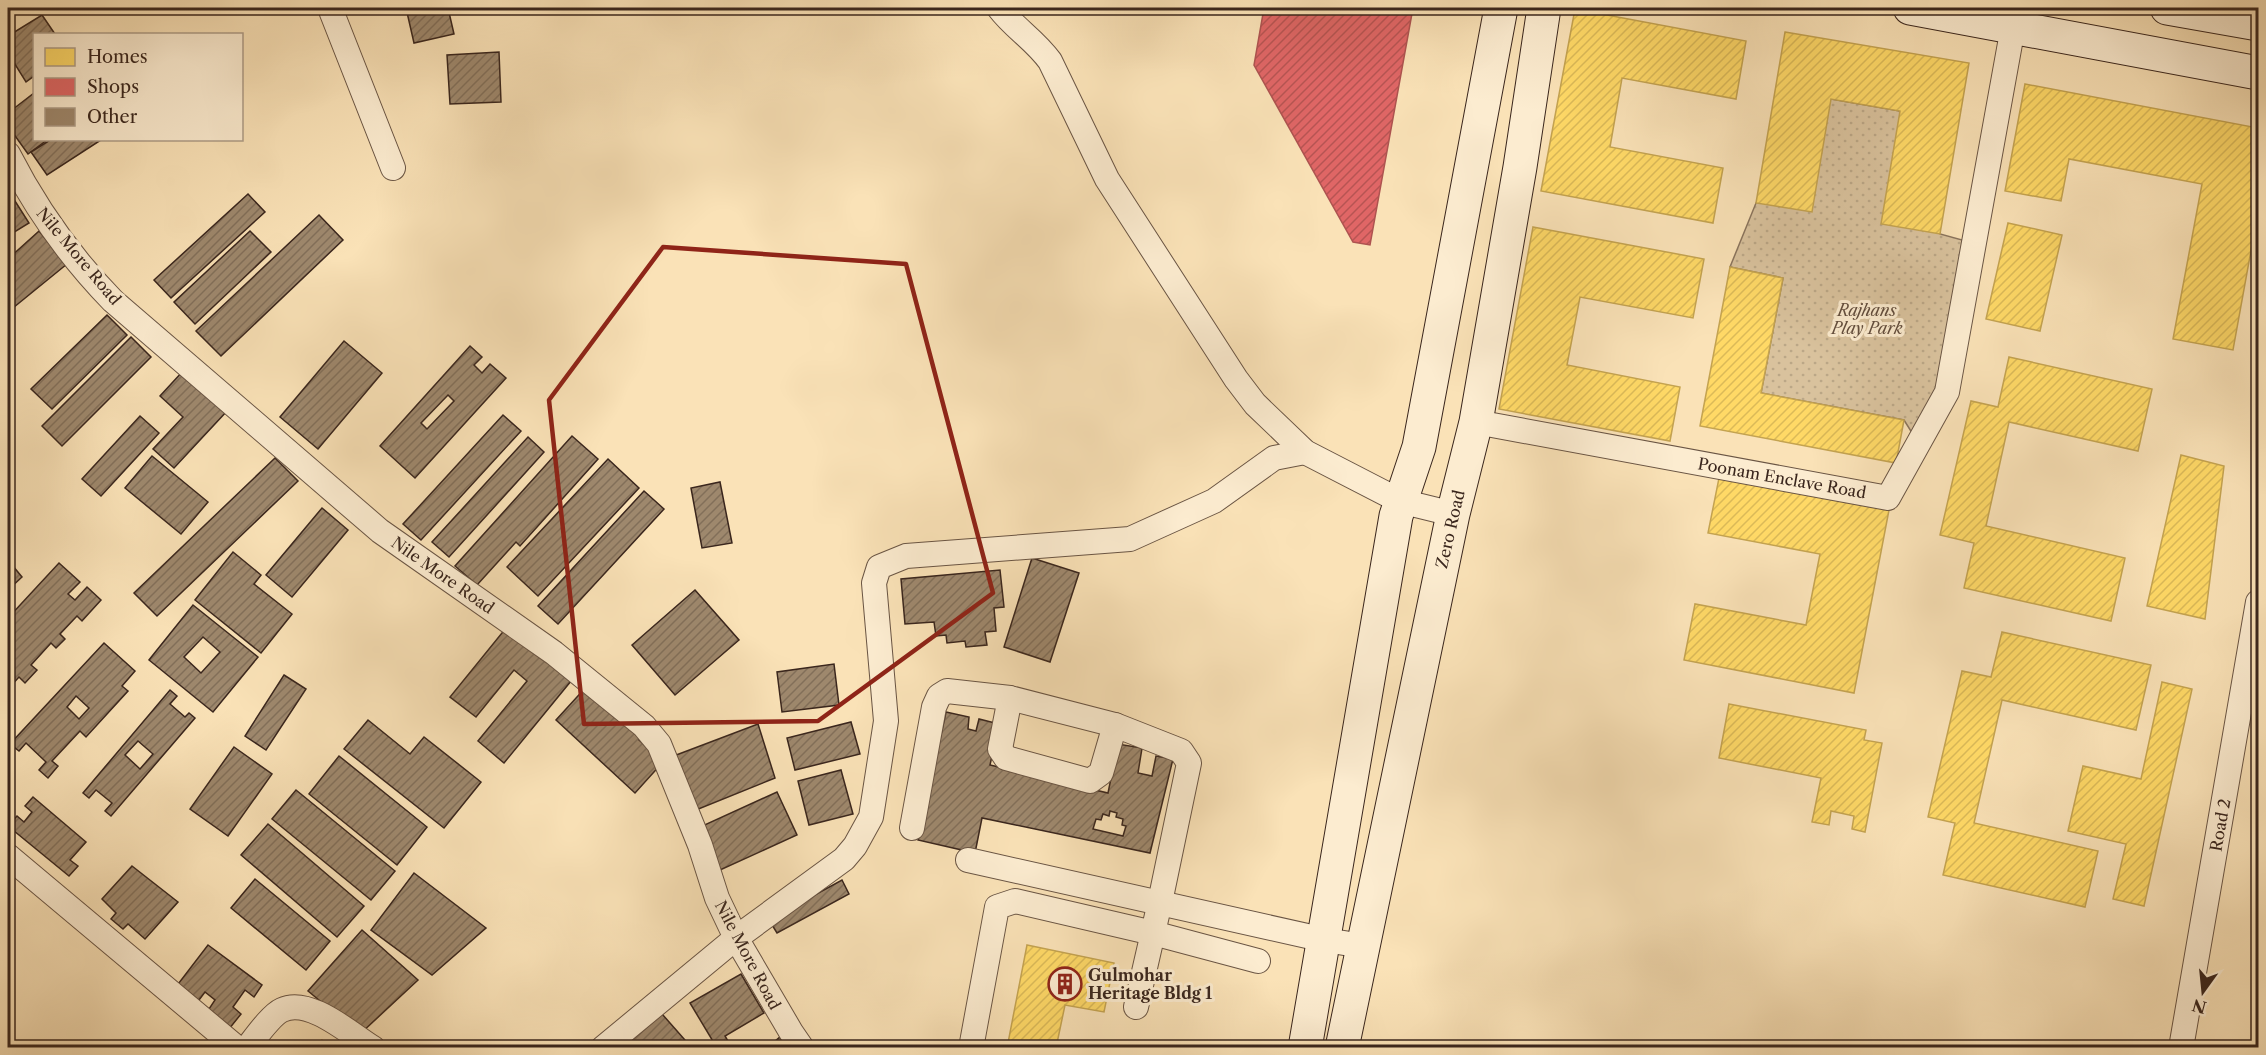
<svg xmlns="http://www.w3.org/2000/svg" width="2266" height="1055" font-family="'Libre Caslon Text',serif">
<defs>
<pattern id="green-dots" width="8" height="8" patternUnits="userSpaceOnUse" patternTransform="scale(1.5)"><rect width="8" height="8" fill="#d9c29d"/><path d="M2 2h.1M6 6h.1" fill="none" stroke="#bba787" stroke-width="1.8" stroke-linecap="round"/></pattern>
<pattern id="homes-hatch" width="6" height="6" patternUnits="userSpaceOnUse" patternTransform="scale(1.5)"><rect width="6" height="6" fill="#ffd966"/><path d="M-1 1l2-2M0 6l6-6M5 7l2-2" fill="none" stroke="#dbba58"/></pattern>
<pattern id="shops-hatch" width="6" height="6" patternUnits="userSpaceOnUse" patternTransform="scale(1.5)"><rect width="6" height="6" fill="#e06666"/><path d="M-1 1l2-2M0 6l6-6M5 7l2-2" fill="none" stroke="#b75453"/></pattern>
<pattern id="building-hatch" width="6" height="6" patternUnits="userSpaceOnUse" patternTransform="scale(1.5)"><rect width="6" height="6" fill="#9e886d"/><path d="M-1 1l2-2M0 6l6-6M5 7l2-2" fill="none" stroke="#826f59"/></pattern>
</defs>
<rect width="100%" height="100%" fill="#fae2b7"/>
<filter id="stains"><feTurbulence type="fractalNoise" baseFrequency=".00333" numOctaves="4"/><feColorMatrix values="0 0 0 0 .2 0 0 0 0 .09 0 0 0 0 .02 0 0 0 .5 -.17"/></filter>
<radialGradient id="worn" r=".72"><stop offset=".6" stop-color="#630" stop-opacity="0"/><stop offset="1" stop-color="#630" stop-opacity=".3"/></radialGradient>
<path fill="url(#green-dots)" stroke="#8a745d" stroke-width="1.5" d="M1831,99L1900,111L1940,234L1973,243L1947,392L1919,444L1904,420L1761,393L1783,278L1730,267L1756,203Z"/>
<g fill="url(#homes-hatch)" stroke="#c4a350" stroke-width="1.5">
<path d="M1575,9L1746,41L1736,99L1622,78L1610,147L1723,168L1713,223L1541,191Z"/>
<path d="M1785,32L1969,63L1940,234L1881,224L1900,111L1831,99L1812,212L1756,203Z"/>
<path d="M2025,84L2258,128V212L2233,350L2173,339L2202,184L2069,159L2061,201L2005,191Z"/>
<path d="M2008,223L2062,235L2040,331L1986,319Z"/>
<path d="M1533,227L1704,259L1693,318L1580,297L1567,365L1680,387L1670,441L1499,409Z"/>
<path d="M1730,267L1783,278L1761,393L1904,420L1896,463L1700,426Z"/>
<path d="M2009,357L2152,389L2138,451L2009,422L1986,526L2125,558L2111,621L1964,588L1974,543L1940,535L1971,401L1998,407Z"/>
<path d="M2181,455L2224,466L2205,619L2147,606Z"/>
<path d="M1719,478L1889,510L1854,693L1684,660L1695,604L1806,625L1820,554L1708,533Z"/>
<path d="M2002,632L2151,665L2136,730L2002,700L1974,823L2098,851L2085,907L1943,875L1955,823L1928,817L1962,671L1991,677Z"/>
<path d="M2162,682L2192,689L2144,906L2113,899L2126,844L2068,831L2083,766L2141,779Z"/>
<path d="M1729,704L1866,730L1864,740L1882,743L1865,832L1852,829L1854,816L1831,811L1829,825L1812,822L1821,778L1719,758Z"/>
<path d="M1027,945L1114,963L1104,1012L1065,1005L1056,1048H1007Z"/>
<path d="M322,1040L334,1048H317Z"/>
</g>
<path fill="url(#shops-hatch)" stroke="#ae5350" stroke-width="1.5" d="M1264,8H1413L1370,245L1353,242L1254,65Z"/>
<g fill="url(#building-hatch)" stroke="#3a261d" stroke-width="1.5" fill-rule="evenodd">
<path d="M406,8H448L454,34L414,43Z"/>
<path d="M454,8H502V12L454,10Z"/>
<path d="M42,15L55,34H34V76L26,82L8,53V36Z"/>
<path d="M499,52L501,102L450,104L447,55Z"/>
<path d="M34,93V140H47L28,154L8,126V113Z"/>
<path d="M50,140H101L47,175L31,152Z"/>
<path d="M8,190L29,223L8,236Z"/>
<path d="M248,194L265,212L171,298L154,280Z"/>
<path d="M319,215L343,240L221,356L196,331Z"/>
<path d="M39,231L67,264L8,312V259Z"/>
<path d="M250,231L271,252L195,324L174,302Z"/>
<path d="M107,315L127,335L52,409L31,389Z"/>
<path d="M131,337L151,357L62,446L42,426Z"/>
<path d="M344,341L382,373L318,449L280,417Z"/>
<path d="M470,346L482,357L474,365L482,373L490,364L506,378L415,478L380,446ZM448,395L454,401L427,429L421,423Z"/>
<path d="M183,371L227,411L174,468L153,449L183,417L160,396Z"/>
<path d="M503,415L521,431L421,540L403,524Z"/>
<path d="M140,416L159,433L101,496L82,479Z"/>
<path d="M572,436L598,459L520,546L516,542L477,585L455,566Z"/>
<path d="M528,437L544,452L449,557L432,542Z"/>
<path d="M152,456L208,502L181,534L125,488Z"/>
<path d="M275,458L298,481L157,616L134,593Z"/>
<path d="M608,459L639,488L538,596L507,567Z"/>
<path d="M720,482L732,543L702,548L691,488Z"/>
<path d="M644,491L664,509L558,624L538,606Z"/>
<path d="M322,508L348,530L292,597L266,575Z"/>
<path d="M233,552L261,575L254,584L292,614L261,653L195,600Z"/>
<path d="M1032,558L1079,573L1050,662L1004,647Z"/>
<path d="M8,560L22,577L8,590Z"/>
<path d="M59,563L80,582L68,594L75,600L87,587L101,600L82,621L77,616L60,634L65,639L56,648L51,643L31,665L37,670L25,683L19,677L8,689V618Z"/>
<path d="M1000,570L1004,607L994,608L996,631L985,632L987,645L966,647L965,641L947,643L946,635L936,636L934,622L905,624L901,579Z"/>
<path d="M695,590L739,640L675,695L632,645Z"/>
<path d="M193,605L258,657L213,712L149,660ZM203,637L220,652L201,673L184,657Z"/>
<path d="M506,628L571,681L504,763L478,741L527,681L514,670L476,717L450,697Z"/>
<path d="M104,643L135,671L122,686L128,691L86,737L80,731L52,761L58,766L48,778L39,770L46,762L26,743L19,751L10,744ZM76,696L89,708L79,719L67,707Z"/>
<path d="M834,664L839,705L782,712L777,672Z"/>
<path d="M284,675L306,689L266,750L245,736Z"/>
<path d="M587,686L642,736L639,740L663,762L635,793L556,720Z"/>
<path d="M170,690L177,696L170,704L185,717L189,713L195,718L111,816L105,811L112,803L96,790L89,798L83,793ZM138,741L153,754L140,769L125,755Z"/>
<path d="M946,712L969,717L968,729L976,731L979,719L999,724L990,765L1108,793L1118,744L1142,748L1138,773L1152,776L1156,756L1173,759L1150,853L982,818L975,853L918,840ZM1110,811L1117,813L1116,817L1123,819L1122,825L1126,826L1123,836L1093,829L1096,819L1101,820L1103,814L1109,816Z"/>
<path d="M368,720L410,754L424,737L481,782L444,828L344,749Z"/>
<path d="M851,722L860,754L795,770L787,738Z"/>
<path d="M758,724L775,778L691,812L671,757Z"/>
<path d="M234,747L272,774L228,836L190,809Z"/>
<path d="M339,756L427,827L397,865L309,794Z"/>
<path d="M841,770L853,814L809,825L798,781Z"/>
<path d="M296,790L395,871L371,900L272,819Z"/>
<path d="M777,792L797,835L720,870L700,827Z"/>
<path d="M33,797L86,842L70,860L78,866L69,876L8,826L17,816L24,822L32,812L25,806Z"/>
<path d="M268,824L364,906L337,937L241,855Z"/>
<path d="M132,866L178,902L145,939L128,924L123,929L111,919L116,913L102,899Z"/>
<path d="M414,873L486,928L432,975L371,930Z"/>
<path d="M255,879L330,941L306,970L231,908Z"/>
<path d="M842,880L849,894L777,933L769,920Z"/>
<path d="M362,930L418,980L360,1034L308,991Z"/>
<path d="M208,945L262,985L254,997L245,990L233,1007L241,1014L229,1029L207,1012L215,1000L205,992L196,1004L175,988Z"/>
<path d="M741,974L764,1013L725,1036L732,1048H717L690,1003Z"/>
<path d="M655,1006L692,1048H618Z"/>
<path d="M780,1037L787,1048H767Z"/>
</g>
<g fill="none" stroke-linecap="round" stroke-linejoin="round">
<defs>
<g id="street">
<path d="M330,8L393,168"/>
<path d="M999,8C1014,28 1034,39 1050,61L1107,179L1236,379L1255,404L1305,452L1400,501L1453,514"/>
<path d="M8,154C35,207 71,258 113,301L380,531L554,653L644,726L659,744L700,845L717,898L736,938L791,1032L802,1048"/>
<path d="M1476,422L1888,498L1947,392L2013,27"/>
<path d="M1010,698L1000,749L1006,758L1090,781L1101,773L1115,725"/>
<path d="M912,828L934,707L939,696L947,691L1010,698L1115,725L1181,751L1189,763L1160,902L1136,1007"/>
<path d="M8,856L237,1048"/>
<path d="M968,860L1325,940L1363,946"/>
<path d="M247,1048C255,1038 271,1015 282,1010C309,997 349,1033 373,1048"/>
<path d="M603,1048L736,938L844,859L855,846L871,817L886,721L874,583L879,567L906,556L1130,539L1214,501L1274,458L1305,452"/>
<path d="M971,1048L997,907L1015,901L1153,933L1258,961"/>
<path d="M2181,1048L2258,602"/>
</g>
<g id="secondary">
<path d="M1910,8L2258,73"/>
<path d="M2167,8L2258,24"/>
<path d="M1305,1048L1396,516L1419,447L1501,8"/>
<path d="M1342,1048L1453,514L1476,422L1520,167L1544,8"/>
</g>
</defs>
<use href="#street" stroke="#6a5544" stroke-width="26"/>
<use href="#secondary" stroke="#3a261d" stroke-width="35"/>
<use href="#street" stroke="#fcecd0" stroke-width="24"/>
<use href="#secondary" stroke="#fcecd0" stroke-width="33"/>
</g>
<path fill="none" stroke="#8f2418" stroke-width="4.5" stroke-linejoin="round" d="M663,247L906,264L993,593L818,721L584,724L549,400Z"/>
<defs>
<symbol id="building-ring" viewBox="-11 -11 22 22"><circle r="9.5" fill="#fcecd0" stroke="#8f2418" stroke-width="1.5"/><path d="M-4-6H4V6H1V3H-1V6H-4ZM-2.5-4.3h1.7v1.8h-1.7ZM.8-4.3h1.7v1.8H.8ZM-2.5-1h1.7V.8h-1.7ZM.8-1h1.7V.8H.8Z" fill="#8f2418"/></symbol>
</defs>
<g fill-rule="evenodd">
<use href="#building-ring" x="1046" y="965" width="38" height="38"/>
</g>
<g text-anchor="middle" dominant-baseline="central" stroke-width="6" stroke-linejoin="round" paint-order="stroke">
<g font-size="16" fill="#3a261d" stroke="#fcecd0">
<text transform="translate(79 256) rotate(50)">Nile More Road</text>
<text transform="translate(1782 478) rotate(10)">Poonam Enclave Road</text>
<text transform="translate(1450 529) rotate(-77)">Zero Road</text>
<text transform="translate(443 575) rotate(35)">Nile More Road</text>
<text transform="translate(2220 825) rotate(-80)">Road 2</text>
<text transform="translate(748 955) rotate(62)">Nile More Road</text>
</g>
<g font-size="16" font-style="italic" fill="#624d3d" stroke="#fcecd0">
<text x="1867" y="310">Rajhans<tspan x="1867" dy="18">Play Park</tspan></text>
</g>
<g font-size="16" font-weight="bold" fill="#3a261d" stroke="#fcecd0" text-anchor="start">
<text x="1088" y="975">Gulmohar<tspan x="1088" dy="18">Heritage Bldg 1</tspan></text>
</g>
</g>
<rect width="2266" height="1055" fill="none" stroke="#fae2b7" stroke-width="30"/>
<rect x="9" y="9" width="2248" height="1037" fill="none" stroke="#3a261d" stroke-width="3"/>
<rect x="15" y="15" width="2236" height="1025" fill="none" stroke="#3a261d" stroke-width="1.5"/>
<rect x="33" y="33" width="210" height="108" fill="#fcecd0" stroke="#ae9d88" stroke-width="1.5"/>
<rect x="45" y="48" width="30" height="18" fill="#ffd966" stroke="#ae9d88" stroke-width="1.5"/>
<text x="87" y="63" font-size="18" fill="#3a261d">Homes</text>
<rect x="45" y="78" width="30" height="18" fill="#e06666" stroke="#ae9d88" stroke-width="1.5"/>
<text x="87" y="93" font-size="18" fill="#3a261d">Shops</text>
<rect x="45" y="108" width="30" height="18" fill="#9e886d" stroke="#ae9d88" stroke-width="1.5"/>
<text x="87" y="123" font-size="18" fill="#3a261d">Other</text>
<g transform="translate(2203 992) rotate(195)" stroke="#fcecd0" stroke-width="4.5" paint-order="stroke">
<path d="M0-4.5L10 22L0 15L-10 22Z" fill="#3a261d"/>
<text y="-9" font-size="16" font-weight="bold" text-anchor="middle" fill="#3a261d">N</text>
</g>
<rect width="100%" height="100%" filter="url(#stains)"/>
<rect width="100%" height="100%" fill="url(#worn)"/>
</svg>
